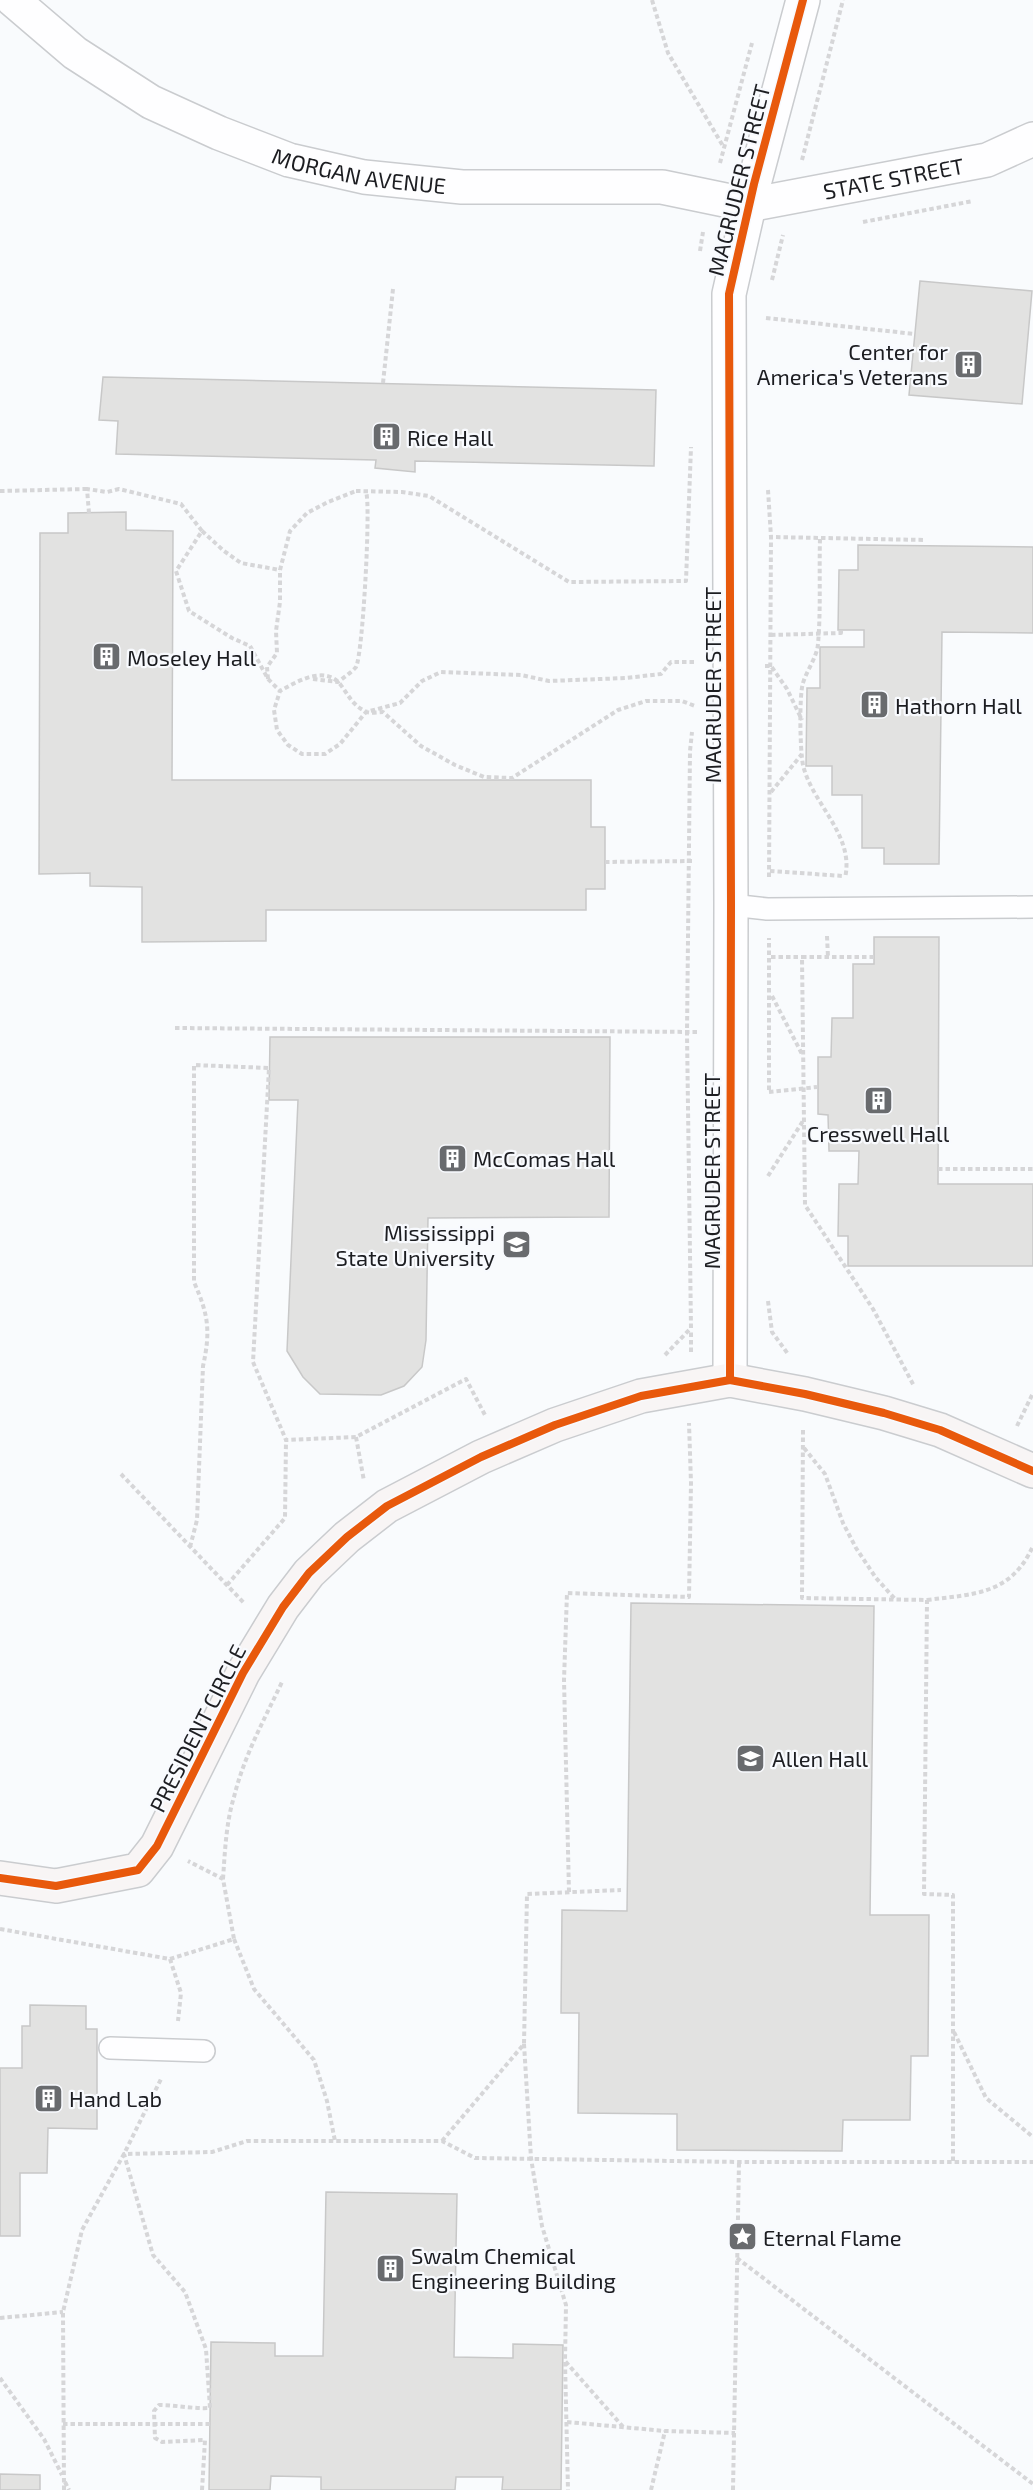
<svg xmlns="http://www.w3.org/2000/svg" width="1033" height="2490" font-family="'Exo 2',sans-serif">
<rect width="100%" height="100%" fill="#f9fbfd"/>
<g fill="#e2e2e1" stroke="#c8c8c8" stroke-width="1.5">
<path d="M920,281L1032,291L1022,404L909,395Z"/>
<path d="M103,377L656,390L654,466L415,461V472L375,468L376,460L116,454L118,421L99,420Z"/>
<path d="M126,512V530L173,531L172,780H591V827H605V889H586V910H266V941L142,942V887L90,886V873L39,874L40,533H68V513Z"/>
<path d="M858,545L1033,547V633L942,632L939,864H884V848H862V795H832V766H806L807,688H820V647H864V630H838L839,570H858Z"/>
<path d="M874,937H939L938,1184H1033V1266H848V1236H838L839,1184H858L859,1151H829L828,1115L818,1114V1057H831L832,1018H853V964H874Z"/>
<path d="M270,1037H610L609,1217L428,1218L426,1340L422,1367L404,1386L381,1395L320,1394L303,1377L287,1351L298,1100H269Z"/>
<path d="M631,1603L874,1606L870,1915H929L928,2056H911L910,2120H843L842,2151L677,2150V2114L578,2113L579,2013H561L562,1910L627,1911Z"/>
<path d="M30,2005L86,2006V2029H97V2129L48,2128L47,2173H20V2236H0V2068H22V2026H30Z"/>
<path d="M326,2192L457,2194L454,2357L513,2358V2344L563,2345L561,2490H502L503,2477H456L455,2490H321V2477L271,2476L270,2490H209L211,2342L275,2343V2356H323Z"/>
<path d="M0,2474L40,2475V2490H0Z"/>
</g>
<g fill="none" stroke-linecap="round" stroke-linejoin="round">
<defs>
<g id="lane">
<path d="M731,905L767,909L1033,907"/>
<path d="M110,2048L204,2051"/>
</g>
<g id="street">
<path id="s1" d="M13,0L75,53L151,102L219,133L289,160L364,177L462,187H662L749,205L987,160L1033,139"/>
<path d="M730,1380L731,905L729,294L754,184L803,0"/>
</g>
<path id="secondary" d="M0,1878L56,1886L138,1870L157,1846L243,1673L283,1607L309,1573L347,1537L387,1506L481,1457L555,1425L641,1396L730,1380L805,1394L884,1413L940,1430L1033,1471"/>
</defs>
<use href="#lane" stroke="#cacccf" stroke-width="24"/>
<use href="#street" stroke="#cacccf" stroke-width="36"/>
<use href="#secondary" stroke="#cacccf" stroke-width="36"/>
<g stroke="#d6d6d8" stroke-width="4" stroke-dasharray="4.5 3" stroke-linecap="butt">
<path d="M652,0L668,53L723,146"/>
<path d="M802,160L843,0"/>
<path d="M720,163L752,43"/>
<path d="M863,222L973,201"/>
<path d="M700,251L703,232"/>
<path d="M772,280L783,235"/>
<path d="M766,318L915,334"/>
<path d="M383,383L393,289"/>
<path d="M768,490L771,537"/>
<path d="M0,491L87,489"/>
<path d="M356,491L402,492L429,496L569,582L686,581L691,447"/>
<path d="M89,513L87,489L107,492L119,489L181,504L202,531L176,571L189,611L232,638L250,646L268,679L280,691"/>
<path d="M202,531L224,551L241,563L280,570"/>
<path d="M820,539C819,573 821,610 818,644C817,657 807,670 803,683C799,695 800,751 803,765C812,804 855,835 845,878"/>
<path d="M771,635L841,633V630"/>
<path d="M694,662H671L661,674L626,678L549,681L521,675L441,672L422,681L400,703L366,712L340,744L325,754H302L288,745L277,730L274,710L280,691C296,682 324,665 340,684C348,694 352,705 365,711C369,714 378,712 383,712L421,746L455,765L484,777L512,778L618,710L646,701H682L695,706"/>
<path d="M765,666H771L787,689L802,720"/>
<path d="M268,679L267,667L277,653L276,631L280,602V570L290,531L307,513L328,502L356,491"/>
<path d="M313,679L338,682C343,678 352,672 356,667C363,654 371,502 366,492"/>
<path d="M771,792L802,754"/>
<path d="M605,862L692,861"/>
<path d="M770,871L843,876"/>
<path d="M769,877L771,537L925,540"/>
<path d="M827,936L828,957"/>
<path d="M771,957H802"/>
<path d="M874,957H802L805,1205L873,1309L914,1386"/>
<path d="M772,996L803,1056"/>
<path d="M175,1028L697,1032"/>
<path d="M769,1090V938"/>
<path d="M769,1092L817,1087"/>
<path d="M938,1169H1033"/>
<path d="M768,1176L803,1121"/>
<path d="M768,1301L772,1332L788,1354"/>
<path d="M691,1352V1330"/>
<path d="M665,1355L691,1328L687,1033L690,751L692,732"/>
<path d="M1017,1426L1033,1393"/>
<path d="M803,1430L802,1598L927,1600L924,1894L953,1895V2162"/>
<path d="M356,1437L364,1481"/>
<path d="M804,1448L825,1474L843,1523L856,1548L876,1578L895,1599"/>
<path d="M121,1474L244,1603"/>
<path d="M190,1547L197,1520L203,1366C211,1330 208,1314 194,1282V1065L269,1068L253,1362L286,1440L356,1437L466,1379L486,1417"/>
<path d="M227,1585L285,1518L286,1440"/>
<path d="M927,1600C974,1594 1011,1595 1033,1546"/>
<path d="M223,1879C225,1851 226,1823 234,1797C244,1756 264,1720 282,1682"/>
<path d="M569,1892L564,1680L567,1593L689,1597L691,1483L689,1423"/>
<path d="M0,1929L170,1959L181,1993L178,2021"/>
<path d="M234,1939L254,1989L314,2060L327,2101L335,2141"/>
<path d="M170,1959L234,1939L223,1879L188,1861"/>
<path d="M954,2032L986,2098L1033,2137"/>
<path d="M524,2044L531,2158L542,2226L566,2305L565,2361L624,2428"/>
<path d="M442,2141L524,2044L527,1894L621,1890"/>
<path d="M737,2258L1033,2484"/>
<path d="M0,2318L63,2312"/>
<path d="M565,2362L568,2490"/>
<path d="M0,2378L44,2439L62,2475"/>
<path d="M567,2422L665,2431L735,2433"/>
<path d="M63,2424H210"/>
<path d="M65,2482L69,2490"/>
<path d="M64,2490L63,2312L82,2230L124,2154L161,2079"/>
<path d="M202,2490L205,2440L162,2442L155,2438L154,2411L159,2405C177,2405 192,2409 210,2408L206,2349L185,2292L153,2255L124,2154L212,2152L247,2141H442L475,2158L739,2162H1033"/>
<path d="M651,2490L665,2431"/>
<path d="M733,2490L739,2162"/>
</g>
<use href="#lane" stroke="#fefeff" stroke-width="21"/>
<use href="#street" stroke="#fefeff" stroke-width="33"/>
<use href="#secondary" stroke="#f8f5f5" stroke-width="33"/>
<defs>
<g id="cycleway">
<path d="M730,1380L731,905L729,294L754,184L803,0"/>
<path d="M0,1878L56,1886L138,1870L157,1846L243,1673L283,1607L309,1573L347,1537L387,1506L481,1457L555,1425L641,1396L730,1380L805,1394L884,1413L940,1430L1033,1471"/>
</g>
</defs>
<use href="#cycleway" stroke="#f8fafe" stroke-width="11"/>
<use href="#cycleway" stroke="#e8590c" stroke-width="8"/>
</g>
<defs>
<symbol id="building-square" viewBox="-11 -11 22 22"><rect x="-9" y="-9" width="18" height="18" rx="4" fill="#696b6e" stroke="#f8fafe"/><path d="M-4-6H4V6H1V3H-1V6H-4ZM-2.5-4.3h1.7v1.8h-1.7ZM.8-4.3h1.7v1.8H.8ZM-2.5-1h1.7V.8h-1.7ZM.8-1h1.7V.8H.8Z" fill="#fff"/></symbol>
<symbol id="university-square" viewBox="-11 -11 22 22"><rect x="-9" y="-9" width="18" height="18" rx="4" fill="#696b6e" stroke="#f8fafe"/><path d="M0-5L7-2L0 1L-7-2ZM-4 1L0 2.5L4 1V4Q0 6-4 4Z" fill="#fff"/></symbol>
<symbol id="sight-square" viewBox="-11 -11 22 22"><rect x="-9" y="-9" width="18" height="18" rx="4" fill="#696b6e" stroke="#f8fafe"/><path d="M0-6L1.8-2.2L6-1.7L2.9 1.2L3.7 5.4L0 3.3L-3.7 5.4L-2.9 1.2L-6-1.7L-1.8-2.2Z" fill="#fff"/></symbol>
</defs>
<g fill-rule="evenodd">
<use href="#building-square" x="952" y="348" width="33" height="33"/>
<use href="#building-square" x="370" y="420" width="33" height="33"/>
<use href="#building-square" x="90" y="640" width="33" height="33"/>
<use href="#building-square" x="858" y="688" width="33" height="33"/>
<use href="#building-square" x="862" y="1084" width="33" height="33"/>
<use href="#building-square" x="436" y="1142" width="33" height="33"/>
<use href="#university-square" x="500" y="1228" width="33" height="33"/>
<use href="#university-square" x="734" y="1742" width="33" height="33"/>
<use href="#building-square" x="32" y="2082" width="33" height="33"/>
<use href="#sight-square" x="726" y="2220" width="33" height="33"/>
<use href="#building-square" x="374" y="2252" width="33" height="33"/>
</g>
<g text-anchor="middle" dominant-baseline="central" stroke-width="4.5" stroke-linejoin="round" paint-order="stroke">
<g font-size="22" fill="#1c1d21" stroke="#f8fafe">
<text stroke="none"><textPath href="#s1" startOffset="393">MORGAN AVENUE</textPath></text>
<text stroke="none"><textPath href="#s1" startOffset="933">STATE STREET</textPath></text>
<text transform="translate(738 180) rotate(-76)">MAGRUDER STREET</text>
<text transform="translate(712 685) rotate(-90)">MAGRUDER STREET</text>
<text transform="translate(711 1171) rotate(-90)">MAGRUDER STREET</text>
<text transform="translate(197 1728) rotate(-63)">PRESIDENT CIRCLE</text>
</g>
<g font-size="22" fill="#1c1d21" stroke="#f8fafe" text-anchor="start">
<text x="948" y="351" text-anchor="end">Center for<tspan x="948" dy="25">America's Veterans</tspan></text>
<text x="407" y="437">Rice Hall</text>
<text x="127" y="657">Moseley Hall</text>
<text x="895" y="705">Hathorn Hall</text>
<text x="878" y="1133" text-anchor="middle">Cresswell Hall</text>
<text x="473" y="1158">McComas Hall</text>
<text x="495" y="1232" text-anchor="end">Mississippi<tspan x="495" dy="25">State University</tspan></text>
<text x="772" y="1758">Allen Hall</text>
<text x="69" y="2098">Hand Lab</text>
<text x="763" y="2237">Eternal Flame</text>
<text x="411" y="2255">Swalm Chemical<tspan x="411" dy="25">Engineering Building</tspan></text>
</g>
</g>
</svg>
